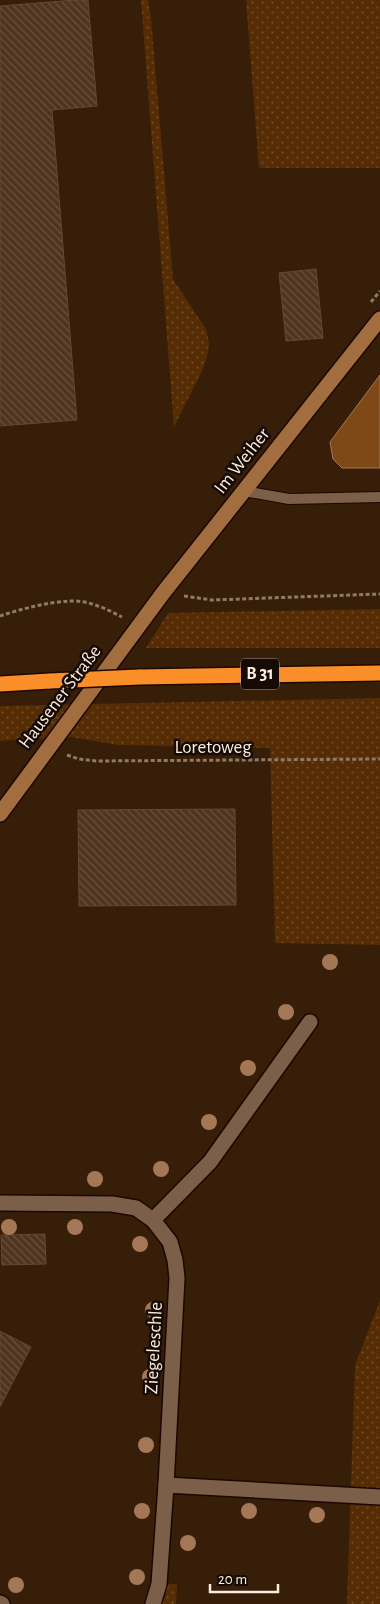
<svg xmlns="http://www.w3.org/2000/svg" width="380" height="1604" font-family="'Alegreya Sans',sans-serif">
<defs>
<pattern id="green-dots" width="8" height="8" patternUnits="userSpaceOnUse" patternTransform="scale(1.25)"><rect width="8" height="8" fill="#552c04"/><path d="M2 2h.1M6 6h.1" fill="none" stroke="#6e4b28" stroke-width="1.8" stroke-linecap="round"/></pattern>
<pattern id="building-back-hatch" width="6" height="6" patternUnits="userSpaceOnUse" patternTransform="scale(1.25)"><rect width="6" height="6" fill="#4f3420"/><path d="M-1 5l2 2M0 0l6 6M5-1l2 2" fill="none" stroke="#695240"/></pattern>
</defs>
<rect width="100%" height="100%" fill="#361e09"/>
<g fill="url(#green-dots)">
<path d="M141,0H148L151,18L173,279L206,329L209,342L208,353L203,369L174,427Z"/>
<path d="M246,0H380V168H259Z"/>
<path d="M380,609V648H146L168,613Z"/>
<path d="M380,698V945L275,943L270,748L118,745L71,737L0,741V706Z"/>
<path d="M380,1301V1604H347L355,1365Z"/>
<path d="M159,1584H177L176,1604H153Z"/>
</g>
<path fill="#7f4817" stroke="#a57953" d="M380,375V468H342L333,459L330,442Z"/>
<g fill="url(#building-back-hatch)" stroke="#644834">
<path d="M75,0H88L97,106L52,110L77,420L0,426V6Z"/>
<path d="M316,269L323,338L286,341L279,273Z"/>
<path d="M235,809L236,905L79,906L78,810Z"/>
<path d="M45,1234L46,1264L2,1265L1,1235Z"/>
<path d="M0,1331L31,1347L0,1407Z"/>
</g>
<g fill="none" stroke-linecap="round" stroke-linejoin="round">
<defs>
<path id="lane" d="M244,491L289,499L380,497"/>
<g id="street">
<path d="M0,1203L112,1204L136,1208L153,1220L170,1242L175,1260L177,1278L166,1485L159,1584L153,1604"/>
<path d="M153,1220L210,1162L310,1022"/>
<path d="M166,1485L380,1497"/>
<path d="M0,1603L2,1604"/>
</g>
<path id="secondary" d="M0,814L163,593L380,319"/>
<g id="highway">
<path d="M139,677L380,673"/>
<path d="M0,684L50,681"/>
</g>
</defs>
<use href="#lane" stroke="#1d0700" stroke-width="12"/>
<use href="#street" stroke="#1d0700" stroke-width="18"/>
<use href="#secondary" stroke="#1d0700" stroke-width="18"/>
<use href="#highway" stroke="#1d0700" stroke-width="18"/>
<g stroke="#8f7a69" stroke-width="3" stroke-dasharray="4 2.5" stroke-linecap="butt">
<path d="M371,302L380,291"/>
<path d="M184,596L212,600L380,594"/>
<path d="M0,616C21,609 48,602 70,601C88,600 107,609 122,617"/>
<path d="M67,755L79,759L96,761L380,759"/>
</g>
<use href="#lane" stroke="#7c5f49" stroke-width="10"/>
<use href="#street" stroke="#7c5f49" stroke-width="15"/>
<use href="#secondary" stroke="#a26d3f" stroke-width="15"/>
<use href="#highway" stroke="#fa8e29" stroke-width="15"/>
<defs>
<path id="highway-bridge" d="M50,681L139,677"/>
</defs>
<use href="#highway-bridge" stroke="#1d0700" stroke-width="18" stroke-linecap="butt"/>
<use href="#highway-bridge" stroke="#fa8e29" stroke-width="15"/>
</g>
<g fill="#a47856">
<circle cx="330" cy="962" r="8"/>
<circle cx="286" cy="1012" r="8"/>
<circle cx="248" cy="1068" r="8"/>
<circle cx="209" cy="1122" r="8"/>
<circle cx="161" cy="1169" r="8"/>
<circle cx="95" cy="1179" r="8"/>
<circle cx="9" cy="1227" r="8"/>
<circle cx="75" cy="1227" r="8"/>
<circle cx="140" cy="1244" r="8"/>
<circle cx="153" cy="1310" r="8"/>
<circle cx="150" cy="1377" r="8"/>
<circle cx="146" cy="1445" r="8"/>
<circle cx="142" cy="1511" r="8"/>
<circle cx="249" cy="1511" r="8"/>
<circle cx="317" cy="1515" r="8"/>
<circle cx="188" cy="1543" r="8"/>
<circle cx="137" cy="1577" r="8"/>
<circle cx="16" cy="1585" r="8"/>
</g>
<g text-anchor="middle" dominant-baseline="central" stroke-width="5" stroke-linejoin="round" paint-order="stroke">
<rect fill="#160b04" stroke="#b8a89e" stroke-width="1" x="241" y="658.5" width="38" height="31" rx="4"/>
<g font-size="18" font-weight="bold" fill="#fdece0">
<text x="260" y="674">B 31</text>
</g>
<g font-size="19" fill="#fdece0" stroke="#160b04">
<text transform="translate(242 461) rotate(-52)">Im Weiher</text>
<text transform="translate(60 697) rotate(-53)">Hausener Straße</text>
<text x="213" y="747">Loretoweg</text>
<text transform="translate(154 1348) rotate(-87)">Ziegeleschle</text>
</g>
</g>
<path d="M210 1584v8h68v-8" fill="none" stroke="#fdece0" stroke-width="2.5"/>
<text x="218" y="1584" font-size="15" fill="#fdece0" stroke="#160b04" stroke-width="4" paint-order="stroke">20 m</text>
</svg>
